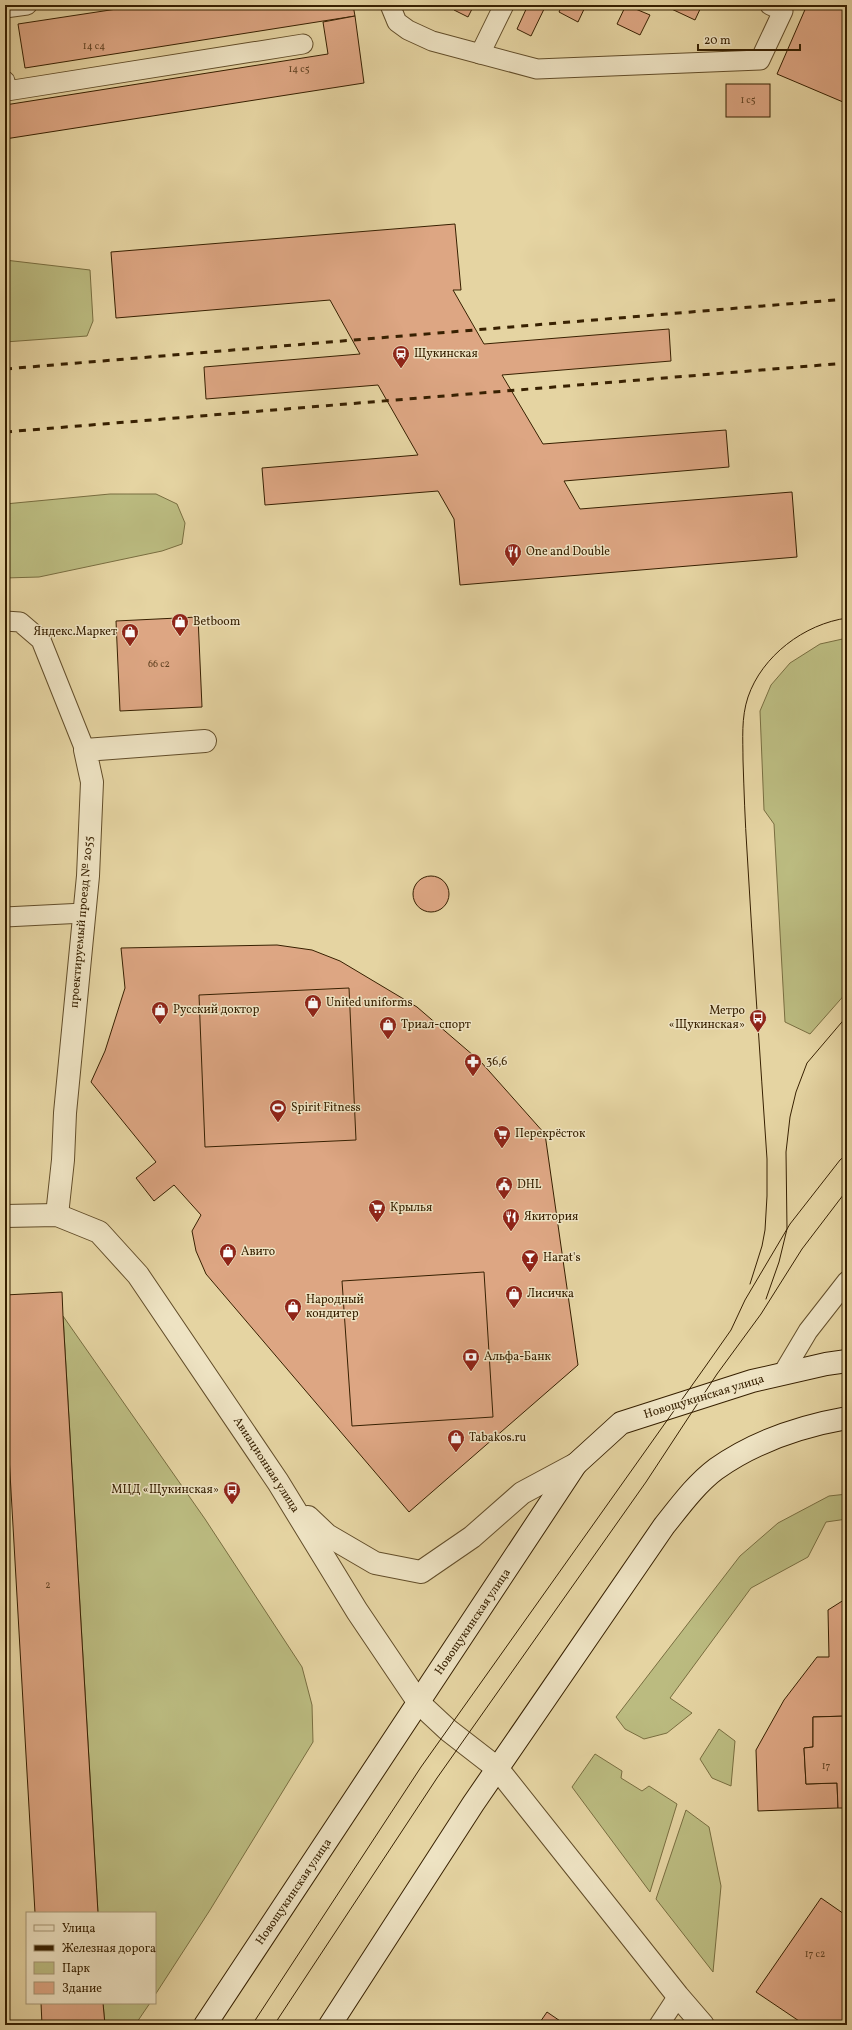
<svg xmlns="http://www.w3.org/2000/svg" width="852" height="2030" font-family="Vollkorn,serif">
<rect width="100%" height="100%" fill="#e5d4a2"/>
<filter id="stains"><feTurbulence type="fractalNoise" baseFrequency=".005" numOctaves="4"/><feColorMatrix values="0 0 0 0 .2 0 0 0 0 .09 0 0 0 0 .02 0 0 0 .5 -.17"/></filter>
<radialGradient id="worn" r=".72"><stop offset=".6" stop-color="#630" stop-opacity="0"/><stop offset="1" stop-color="#630" stop-opacity=".3"/></radialGradient>
<g fill="#bbbb80" stroke="#796e40">
<path d="M5,260L90,270L93,321L87,336L5,342Z"/>
<path d="M110,494H156L177,504L185,523L182,544L162,551L39,577L5,578V504Z"/>
<path d="M847,638V992L810,1034L785,1022L774,824L764,810L760,711L771,685L790,663L820,644Z"/>
<path d="M63,1316L205,1519L302,1667L312,1705L313,1742L210,1910L155,1995V1913H98Z"/>
<path d="M847,1494V1519L826,1522L808,1557L751,1588L670,1698L692,1713L667,1733L644,1739L625,1729L616,1717L740,1556L778,1523L829,1496Z"/>
<path d="M719,1729L735,1741L731,1786L712,1778L700,1759Z"/>
<path d="M595,1754L622,1771L621,1778L642,1791L649,1786L677,1804L650,1892L572,1787Z"/>
<path d="M686,1810L709,1827L721,1886L713,1972L656,1899Z"/>
<path d="M103,2003H150L135,2025H96L105,2024Z"/>
</g>
<g fill="#dda683" stroke="#372001">
<path d="M143,5H353L355,16L25,68L18,24Z"/>
<path d="M456,5H474L468,17L454,10Z"/>
<path d="M528,5H546L531,36L517,29Z"/>
<path d="M562,5H586L578,22L559,12Z"/>
<path d="M626,5L650,15L640,35L617,24Z"/>
<path d="M663,5H702L695,20Z"/>
<path d="M807,5H847V92L843,102L777,74Z"/>
<path d="M355,16L364,83L5,139V105L328,54L323,22Z"/>
<rect x="726" y="84" width="44" height="33"/>
<path d="M455,224L461,290H453L484,344L669,329L671,361L502,375L543,444L726,430L729,467L564,481L580,509L792,492L797,557L460,585L454,519L438,491L265,505L262,468L418,455L378,385L206,399L204,367L360,354L330,300L116,318L111,252Z"/>
<path d="M198,617L202,707L120,711L116,621Z"/>
<circle cx="431" cy="894" r="18"/>
<path d="M277,945L312,950L340,961L417,1007L481,1062L545,1134L578,1365L409,1512L206,1274L196,1251L192,1231L201,1215L174,1185L154,1201L136,1178L156,1162L91,1082L105,1051L125,988L121,948Z"/>
<path d="M349,988L356,1140L205,1147L199,995Z"/>
<path d="M484,1272L493,1417L352,1426L342,1281Z"/>
<path d="M62,1292L63,1316L98,1913H35L8,1438L5,1393V1295Z"/>
<path d="M847,1598V1716L813,1717V1747L804,1748L806,1784L837,1783L838,1808L758,1811L756,1750L784,1700L817,1657H829L828,1610Z"/>
<path d="M847,1716V1808H838L837,1783L806,1784L804,1748L813,1747V1717Z"/>
<path d="M821,1898L847,1916V2025H805L756,1992Z"/>
<path d="M41,2003H103L105,2025H42Z"/>
<path d="M547,2012L566,2025H538Z"/>
</g>
<g fill="none" stroke-linecap="round" stroke-linejoin="round">
<defs>
<g id="lane">
<path d="M390,5L397,22L408,30L432,41L537,69L760,60L783,11L770,5"/>
<path d="M5,8L27,5"/>
<path d="M480,54L504,5"/>
<path d="M5,81L7,91L303,44"/>
<path d="M5,621L20,622L41,640L85,750"/>
<path d="M5,917L84,913"/>
<path d="M783,1373L808,1331L847,1281"/>
<path d="M659,2025L678,1996"/>
</g>
<g id="street">
<path d="M57,1215L63,1160L65,1113L88,876L92,782L85,750L205,741"/>
<path d="M5,1216L57,1215L99,1232L138,1275L278,1482L357,1611L419,1703L448,1730L497,1768L678,1996L703,2025"/>
<path d="M308,1517L327,1535L375,1563L421,1572L472,1537L522,1493L576,1464"/>
</g>
<g id="secondary">
<path d="M205,2025L576,1464L621,1423L752,1381L826,1364L847,1361"/>
<path d="M330,2025L473,1804L664,1526C680,1506 696,1484 716,1469C754,1442 802,1426 847,1418"/>
</g>
</defs>
<use href="#lane" stroke="#624d29" stroke-width="21"/>
<use href="#street" stroke="#624d29" stroke-width="24"/>
<use href="#secondary" stroke="#372001" stroke-width="24"/>
<use href="#lane" stroke="#eee3c3" stroke-width="19"/>
<use href="#street" stroke="#eee3c3" stroke-width="22"/>
<use href="#secondary" stroke="#eee3c3" stroke-width="22"/>
<g stroke="#372001" stroke-width="1">
<path d="M750,1284L762,1246L765,1230L767,1196V1159C760,1056 753,954 747,851C745,821 744,791 743,760C743,739 741,718 748,697C762,656 804,624 847,618"/>
<path d="M766,1299L779,1262L787,1229L786,1152L790,1117L796,1092L807,1063L847,1016"/>
<path d="M252,2025L421,1767L705,1367L731,1330L745,1300L790,1224L840,1160L847,1154"/>
<path d="M274,2025L437,1778L646,1482L717,1374L761,1314L802,1249L847,1190"/>
</g>
<g stroke="#372001" stroke-width="3" stroke-dasharray="7 7" stroke-linecap="butt">
<path d="M5,369L847,299"/>
<path d="M5,432L847,363"/>
</g>
</g>
<defs>
<symbol id="station-pin" viewBox="-11 -11 22 30"><path d="M0 17L-7.5 6A9.5 9.5 0 1 1 7.5 6Z" fill="#8f2418" stroke="#eee3c3"/><path d="M-3-6H3Q5-6 5-4V2Q5 4 3 4L4.5 6H3L1.5 4h-3L-3 6H-4.5L-3 4Q-5 4-5 2V-4Q-5-6-3-6ZM-3.5-4v3h7v-3ZM-3.5 1v1.5H-2V1ZM2 1v1.5H3.5V1Z" fill="#fff"/></symbol>
<symbol id="restaurant-pin" viewBox="-11 -11 22 30"><path d="M0 17L-7.5 6A9.5 9.5 0 1 1 7.5 6Z" fill="#8f2418" stroke="#eee3c3"/><path d="M-5-6h1v4h1v-4h1v4h1v-4h1v5L-1.5 .5V6h-2V.5L-5-1ZM5-6V6H3V1.5H1.5Q1.5-4 5-6Z" fill="#fff"/></symbol>
<symbol id="shop-pin" viewBox="-11 -11 22 30"><path d="M0 17L-7.5 6A9.5 9.5 0 1 1 7.5 6Z" fill="#8f2418" stroke="#eee3c3"/><path d="M-5-2.5h2.3a2.7 3.5 0 0 1 5.4 0H5L5.5 6h-11ZM-1.5-2.5h3a1.5 2.3 0 0 0-3 0Z" fill="#fff"/></symbol>
<symbol id="bus-pin" viewBox="-11 -11 22 30"><path d="M0 17L-7.5 6A9.5 9.5 0 1 1 7.5 6Z" fill="#8f2418" stroke="#eee3c3"/><path d="M-5-6H5V4H4V6H2V4H-2V6H-4V4H-5ZM-3.5-4V0h7V-4ZM-3.5 1.2v1.5H-2V1.2ZM2 1.2v1.5H3.5V1.2Z" fill="#fff"/></symbol>
<symbol id="pharmacy-pin" viewBox="-11 -11 22 30"><path d="M0 17L-7.5 6A9.5 9.5 0 1 1 7.5 6Z" fill="#8f2418" stroke="#eee3c3"/><path d="M-2-6h4v4h4v4h-4v4h-4v-4h-4v-4h4Z" fill="#fff"/></symbol>
<symbol id="stadium-pin" viewBox="-11 -11 22 30"><path d="M0 17L-7.5 6A9.5 9.5 0 1 1 7.5 6Z" fill="#8f2418" stroke="#eee3c3"/><path d="M0-5a6.5 5 0 1 0 0 10a6.5 5 0 1 0 0-10ZM-3.5-1.8h7v3.6h-7Z" fill="#fff"/></symbol>
<symbol id="supermarket-pin" viewBox="-11 -11 22 30"><path d="M0 17L-7.5 6A9.5 9.5 0 1 1 7.5 6Z" fill="#8f2418" stroke="#eee3c3"/><path d="M-6-5.5h2.5l.6 2H6L4.5 2H-2.5L-4.4-4H-6ZM-1.5 3.2a1.3 1.3 0 1 0 .1 0ZM3 3.2a1.3 1.3 0 1 0 .1 0Z" fill="#fff"/></symbol>
<symbol id="civic-pin" viewBox="-11 -11 22 30"><path d="M0 17L-7.5 6A9.5 9.5 0 1 1 7.5 6Z" fill="#8f2418" stroke="#eee3c3"/><path d="M-.6-6.5H3V-4.5H.6V-3L4-1V1h2V6H-6V1h2V-1L-.6-3ZM-1.2 2.5V6h2.4V2.5Z" fill="#fff"/></symbol>
<symbol id="bar-pin" viewBox="-11 -11 22 30"><path d="M0 17L-7.5 6A9.5 9.5 0 1 1 7.5 6Z" fill="#8f2418" stroke="#eee3c3"/><path d="M-6-5H6L.8 .8V4.5H3.5V6h-7V4.5H-.8V.8Z" fill="#fff"/></symbol>
<symbol id="bank-pin" viewBox="-11 -11 22 30"><path d="M0 17L-7.5 6A9.5 9.5 0 1 1 7.5 6Z" fill="#8f2418" stroke="#eee3c3"/><path d="M-6-4H6V4H-6ZM0-2.3a2.3 2.3 0 1 0 0 4.6a2.3 2.3 0 1 0 0-4.6Z" fill="#fff"/></symbol>
</defs>
<g fill-rule="evenodd">
<use href="#station-pin" x="391" y="344" width="20" height="27"/>
<use href="#restaurant-pin" x="503" y="542" width="20" height="27"/>
<use href="#shop-pin" x="170" y="612" width="20" height="27"/>
<use href="#shop-pin" x="120" y="622" width="20" height="27"/>
<use href="#shop-pin" x="303" y="993" width="20" height="27"/>
<use href="#shop-pin" x="150" y="1000" width="20" height="27"/>
<use href="#bus-pin" x="748" y="1008" width="20" height="27"/>
<use href="#shop-pin" x="378" y="1015" width="20" height="27"/>
<use href="#pharmacy-pin" x="463" y="1052" width="20" height="27"/>
<use href="#stadium-pin" x="268" y="1098" width="20" height="27"/>
<use href="#supermarket-pin" x="492" y="1124" width="20" height="27"/>
<use href="#civic-pin" x="494" y="1175" width="20" height="27"/>
<use href="#supermarket-pin" x="367" y="1198" width="20" height="27"/>
<use href="#restaurant-pin" x="501" y="1207" width="20" height="27"/>
<use href="#shop-pin" x="218" y="1242" width="20" height="27"/>
<use href="#bar-pin" x="520" y="1248" width="20" height="27"/>
<use href="#shop-pin" x="504" y="1284" width="20" height="27"/>
<use href="#shop-pin" x="283" y="1297" width="20" height="27"/>
<use href="#bank-pin" x="461" y="1347" width="20" height="27"/>
<use href="#shop-pin" x="446" y="1428" width="20" height="27"/>
<use href="#bus-pin" x="222" y="1480" width="20" height="27"/>
</g>
<g text-anchor="middle" dominant-baseline="central" stroke-width="3" stroke-linejoin="round" paint-order="stroke">
<g font-size="10" fill="#604222">
<text x="94" y="46">14 с4</text>
<text x="299" y="69">14 с5</text>
<text x="748" y="100">1 с5</text>
<text x="159" y="664">66 с2</text>
<text x="48" y="1585">2</text>
<text x="826" y="1766">17</text>
<text x="815" y="1954">17 с2</text>
</g>
<g font-size="12" fill="#372001" stroke="#eee3c3" text-anchor="start">
<text x="414" y="354">Щукинская</text>
<text x="526" y="552">One and Double</text>
<text x="193" y="622">Betboom</text>
<text x="117" y="632" text-anchor="end">Яндекс.Маркет</text>
<text x="326" y="1003">United uniforms</text>
<text x="173" y="1010">Русский доктор</text>
<text x="745" y="1011" text-anchor="end">Метро<tspan x="745" dy="14">«Щукинская»</tspan></text>
<text x="401" y="1025">Триал-спорт</text>
<text x="486" y="1062">36,6</text>
<text x="291" y="1108">Spirit Fitness</text>
<text x="515" y="1134">Перекрёсток</text>
<text x="517" y="1185">DHL</text>
<text x="390" y="1208">Крылья</text>
<text x="524" y="1217">Якитория</text>
<text x="241" y="1252">Авито</text>
<text x="543" y="1258">Harat's</text>
<text x="527" y="1294">Лисичка</text>
<text x="306" y="1300">Народный<tspan x="306" dy="14">кондитер</tspan></text>
<text x="484" y="1357">Альфа-Банк</text>
<text x="469" y="1438">Tabakos.ru</text>
<text x="219" y="1490" text-anchor="end">МЦД «Щукинская»</text>
</g>
<g font-size="12" fill="#372001" stroke="#eee3c3">
<text transform="translate(82 922) rotate(-85)">проектируемый проезд № 2055</text>
<text transform="translate(704 1397) rotate(-17)">Новощукинская улица</text>
<text transform="translate(266 1465) rotate(57)">Авиационная улица</text>
<text transform="translate(473 1622) rotate(-56)">Новощукинская улица</text>
<text transform="translate(294 1892) rotate(-56)">Новощукинская улица</text>
</g>
</g>
<rect width="852" height="2030" fill="none" stroke="#e5d4a2" stroke-width="20"/>
<rect x="6" y="6" width="840" height="2018" fill="none" stroke="#372001" stroke-width="2"/>
<rect x="10" y="10" width="832" height="2010" fill="none" stroke="#372001"/>
<rect x="26" y="1912" width="130" height="92" fill="#eee3c3" stroke="#a59575"/>
<rect x="34" y="1925" width="20" height="6" fill="#eee3c3" stroke="#a59575"/>
<text x="62" y="1932" font-size="12" fill="#372001">Улица</text>
<rect x="34" y="1945" width="20" height="6" fill="#372001" stroke="#a59575"/>
<text x="62" y="1952" font-size="12" fill="#372001">Железная дорога</text>
<rect x="34" y="1962" width="20" height="12" fill="#bbbb80" stroke="#a59575"/>
<text x="62" y="1972" font-size="12" fill="#372001">Парк</text>
<rect x="34" y="1982" width="20" height="12" fill="#dda683" stroke="#a59575"/>
<text x="62" y="1992" font-size="12" fill="#372001">Здание</text>
<path d="M698 44v6h102v-6" fill="none" stroke="#372001" stroke-width="2"/>
<text x="704" y="44" font-size="12" fill="#372001" stroke="#eee3c3" stroke-width="3" paint-order="stroke">20 m</text>
<rect width="100%" height="100%" filter="url(#stains)"/>
<rect width="100%" height="100%" fill="url(#worn)"/>
</svg>
